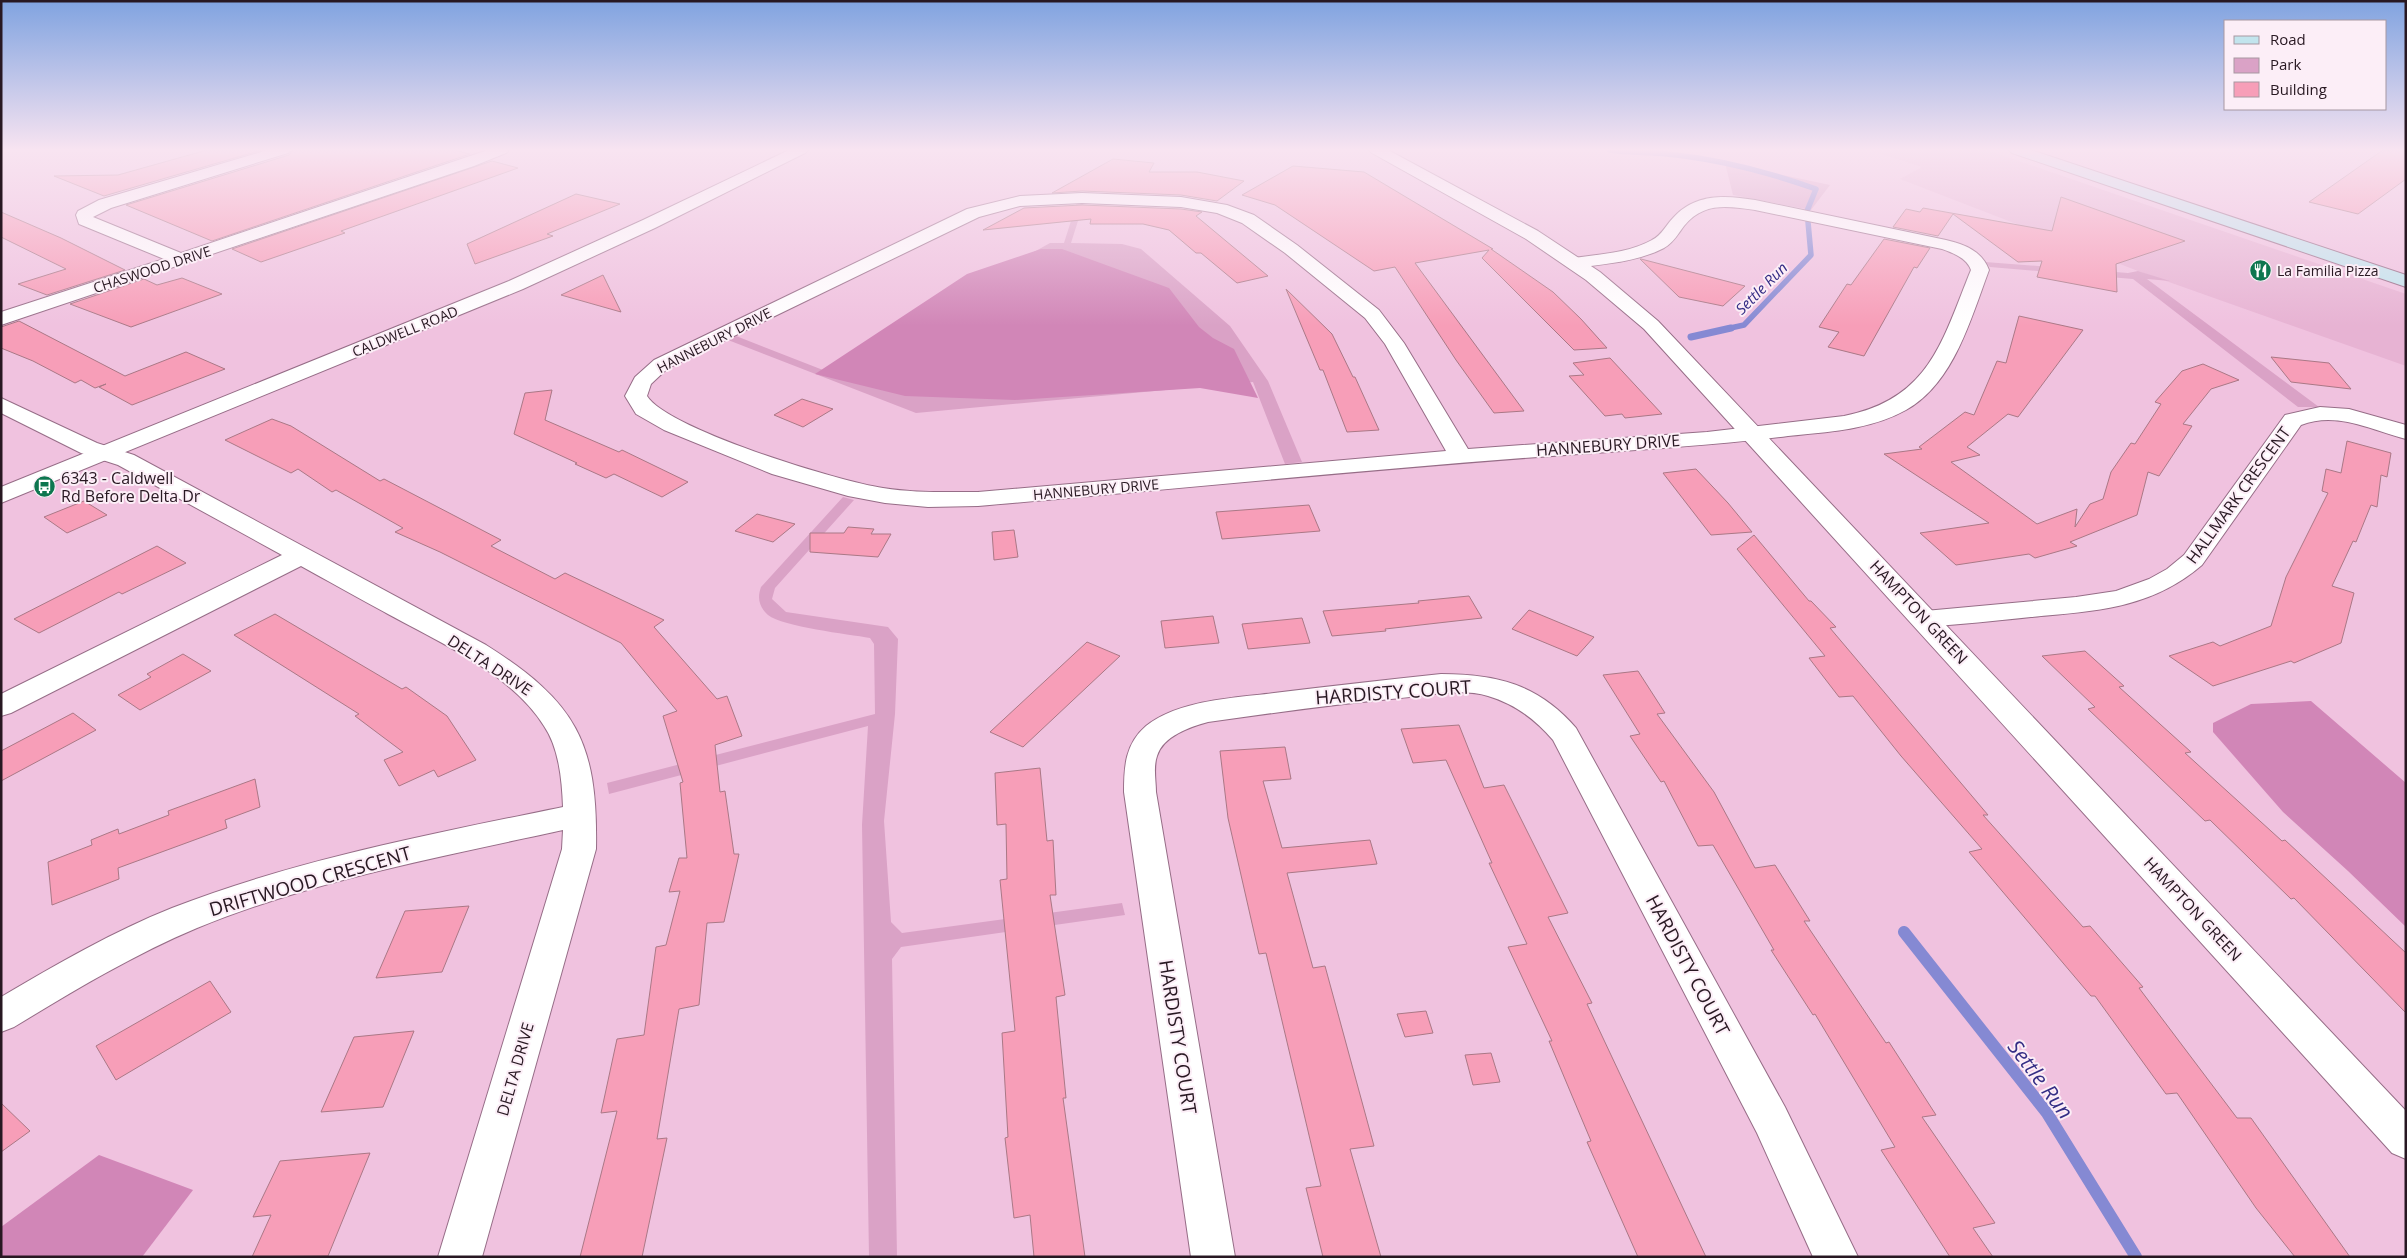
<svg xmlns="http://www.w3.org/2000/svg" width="2407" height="1258" font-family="'Open Sans',sans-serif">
<rect width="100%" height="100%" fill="#f0c2df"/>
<path fill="#e7b3d3" d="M1869,150H1987L2406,294V366L2138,271L1900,179L1922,167Z"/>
<g fill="#daa2c6">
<path d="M1725,163L1830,185L1811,210L1733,195Z"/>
<path d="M1077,202H1084L1071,243L1122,244L1141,249L1230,326L1268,381L1302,462L1285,464L1253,382L916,413L728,340L736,336L823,370L1050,243H1064Z"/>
<path d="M1985,262L2128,273L2138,271L2170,281L2147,279L2319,407H2298L2133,279L1990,267Z"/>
<path d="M843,497L854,500L775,588L772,599L786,612L888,627L898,639L895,714L884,821L891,922L902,933L1122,903L1125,915L901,947L892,959L897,1257H869L862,825L868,726L609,794L607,783L875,714L874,644L870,638C848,634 783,627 768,615C759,607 757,598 761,587Z"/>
</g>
<g fill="#d186b7">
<path d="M1041,249H1062L1169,288L1199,327L1213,338L1234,349L1258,398L1200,388L1015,400L905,396L815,374L967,274Z"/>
<path d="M2311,701L2406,783V927L2348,871L2283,812L2213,732V723L2251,704Z"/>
<path d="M99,1155L193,1190L142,1257H1V1227Z"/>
</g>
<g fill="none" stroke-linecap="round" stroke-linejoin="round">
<g stroke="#8589d3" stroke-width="5.5">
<path d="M1610,150C1629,153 1648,152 1667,154C1718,159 1768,172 1816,189L1807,211"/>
<path d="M1726,329L1744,325L1811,255L1808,222"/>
</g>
<path stroke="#8589d3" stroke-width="7" d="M1691,337L1731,328"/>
<path stroke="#8589d3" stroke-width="12" d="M1904,932L2047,1113L2136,1257"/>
</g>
<g fill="#f79eb8" stroke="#aa7886">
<path d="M207,150H262L104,196L54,176L118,175Z"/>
<path d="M293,150H455L470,154L212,241L126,205L289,155Z"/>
<path d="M2383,150H2406V179L2358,214L2309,202Z"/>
<path d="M1113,159L1154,163L1149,172H1197L1244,181L1217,201L1181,195L1082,191L1052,193Z"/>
<path d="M492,161L518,168L341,231L345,233L261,262L232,249Z"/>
<path d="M1293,166L1364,172L1493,249H1491L1553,292L1581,319L1607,348L1574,350L1482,258L1489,250L1415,263L1524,411L1494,413L1456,360L1395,267L1374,271L1275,205L1242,195Z"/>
<path d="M576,194L620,204L547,234L553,236L475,264L467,244Z"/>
<path d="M2061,197L2185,241L2116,264L2117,292L2037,277L2042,261L2018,262L1953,214L1938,236L1893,227L1906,209L1920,212L1923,208L2052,231Z"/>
<path d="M1082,205L1181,209L1202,212L1196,216L1268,276L1237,283L1201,253H1196L1169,230L1143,224H1090L1091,219L983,230L1024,208Z"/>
<path d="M1,212L61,238L125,270L47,295L18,284L66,269L1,237Z"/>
<path d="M1884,239L1930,248L1917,268L1914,267L1864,356L1828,347L1839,332L1819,327L1847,284L1851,285Z"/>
<path d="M1640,259H1641L1745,286L1723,306L1679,297Z"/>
<path d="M603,275L621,312L561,295Z"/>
<path d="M182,278L222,294L131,327L70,304L144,279L157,285Z"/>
<path d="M1286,289L1332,334L1353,377H1355L1379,430L1347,432L1323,370H1320Z"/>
<path d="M2019,316L2083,330L2018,417L2008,414L1967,447L1980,455L1951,462L2037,524L2077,509L2075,527L2090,504L2103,499L2111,472L2131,443L2135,444L2161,404L2155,402L2182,371L2203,364L2239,380L2211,389L2183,424L2192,426L2159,476L2148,472L2137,515L2070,542L2077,546L2035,558L2029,554L1956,565L1920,533L1989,523L1884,454L1922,449L1919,447L1965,412L1974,415L1997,361L2006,363Z"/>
<path d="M19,321L125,376L186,352L225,369L132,405L99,387L106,384L95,388L81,380L75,383L33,361L1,348V327Z"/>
<path d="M2271,357L2329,363L2351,389L2291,382Z"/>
<path d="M1610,358L1662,414L1625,418L1622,414L1605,416L1569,376L1584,375L1573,363Z"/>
<path d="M552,390L545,420L619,452L622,450L688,482L662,497L614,474L606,478L575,464L577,463L514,434L525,393Z"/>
<path d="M802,399L833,409L803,427L774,415Z"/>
<path d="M272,419L291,426L380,481L384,479L501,540L491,546L555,579L565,573L664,620L654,627L717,699L727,696L742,736L715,745L720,792L725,791L734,854H739L724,922L707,923L699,1005L679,1009L657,1139L667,1138L642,1257H580L617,1111L601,1113L617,1039L644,1035L656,947L666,945L680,891L669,892L679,858H687L680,783L683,782L663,716L677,711L621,643L440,552L395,532L403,528L336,490L332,492L298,469L291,473L225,440Z"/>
<path d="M2347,441L2391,453L2387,477L2381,475L2377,507L2371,505L2356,542L2353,541L2332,586L2354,593L2341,643L2294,663L2291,661L2213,686L2169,656L2213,642L2220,646L2271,626L2286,577L2328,493L2322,491L2326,469L2341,473Z"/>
<path d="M1696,469L1728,503L1752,532L1711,535L1663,473Z"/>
<path d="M84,501L107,515L67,533L44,517Z"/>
<path d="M1309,505L1320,531L1222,539L1216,512Z"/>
<path d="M757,514L795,524L773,542L735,531Z"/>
<path d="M848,527L874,529L871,534H891L878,557L810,552V533H844Z"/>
<path d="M1014,530L1018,557L994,560L992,532Z"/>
<path d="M1754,535L1809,601H1811L1836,627L1830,628L1988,815H1983L2083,927L2090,926L2143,987L2139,988L2237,1118H2251L2350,1257H2295L2256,1208L2177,1093L2166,1094L2095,996H2091L1969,852L1982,849L1901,756L1853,696L1839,697L1809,658L1825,656L1737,549Z"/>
<path d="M157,546L186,563L122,594L119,592L39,633L14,619Z"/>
<path d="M1469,596L1482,618L1385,629L1386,631L1332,636L1323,611L1419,603L1418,601Z"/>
<path d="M1529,610L1594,637L1577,656L1512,629Z"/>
<path d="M275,614L402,689L406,687L447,716L476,760L438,777L434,770L399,786L384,760L403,752L355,716L359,714L234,635Z"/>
<path d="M1213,616L1219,643L1165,648L1161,621Z"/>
<path d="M1302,618L1310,643L1248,649L1242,624Z"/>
<path d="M1087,642L1120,656L1023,747L990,732Z"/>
<path d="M2085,651L2124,686L2119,687L2191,752L2185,753L2282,841L2285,840L2406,953V1013L2294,898L2291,899L2210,820L2205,821L2088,709L2095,707L2042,656Z"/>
<path d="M183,654L211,671L140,710L118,695L151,677L147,674Z"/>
<path d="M1638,671L1665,713L1657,714L1714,792L1755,868L1775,865L1810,921H1804L1886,1043L1889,1042L1936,1115L1922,1117L1995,1223L1973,1228L1993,1257H1950L1881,1150L1895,1147L1815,1014L1813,1015L1771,950H1774L1713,845L1698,846L1664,781L1661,782L1630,736L1640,734L1603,675Z"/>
<path d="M73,713L96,730L1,781V751Z"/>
<path d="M1459,725L1484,788L1504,785L1568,913L1548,917L1592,1003L1587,1004L1706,1257H1638L1587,1142L1591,1141L1549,1041H1552L1508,947L1527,944L1489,863H1492L1446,760L1413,763L1401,729Z"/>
<path d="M1285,747L1291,779L1263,781L1282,848L1370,840L1377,864L1287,873L1313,968L1325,966L1374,1146L1350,1149L1381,1257H1323L1306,1188L1321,1186L1266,953L1259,954L1228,818L1220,751Z"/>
<path d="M1040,768L1047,841L1053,840L1056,895H1050L1065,995L1056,997L1066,1098H1063L1085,1257H1034L1030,1215L1014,1218L1005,1138L1008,1137L1002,1033L1015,1031L1000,880L1007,879L1006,824L997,825L995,773Z"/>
<path d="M255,779L260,807L225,820L227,828L118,868L119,879L52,905L48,862L92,845L91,840L118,829L119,834L169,815L168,811Z"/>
<path d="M469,906L442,972L376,978L405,911Z"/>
<path d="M210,981L231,1012L116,1080L96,1046Z"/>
<path d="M1426,1011L1433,1033L1405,1037L1397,1014Z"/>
<path d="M414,1031L383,1107L321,1112L354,1037Z"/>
<path d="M1491,1053L1500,1082L1473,1085L1465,1055Z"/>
<path d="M1,1103L30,1131L1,1152Z"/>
<path d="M370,1153L328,1256L252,1257L271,1215L253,1217L280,1161Z"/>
</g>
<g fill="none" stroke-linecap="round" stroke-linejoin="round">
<defs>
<g id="minor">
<path d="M268,150H291L288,153L111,208L93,217L181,253L488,150H509L506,153L474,166L1,325V312L164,259L79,224L76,215L78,211L99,200Z"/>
<path d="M1082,193L1181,197L1227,205L1254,215L1297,245L1379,310L1404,343L1468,449L1707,432L1844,416C1930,399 1942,341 1971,270C1967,258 1953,253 1942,249L1755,210C1728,206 1703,202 1684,226C1678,234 1673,243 1664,248C1637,262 1604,264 1574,268L1568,267L1565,263L1568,259L1574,258C1600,254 1629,253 1652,240C1662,235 1666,225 1673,218C1695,193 1726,195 1755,200L1946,240C1964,244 1982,251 1989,270C1971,318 1954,383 1906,410C1870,430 1828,432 1788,436C1718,445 1649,449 1579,454C1378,468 1178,489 978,506L928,507L885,503L848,496L772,474L664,430L636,414L625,396L635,377L654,360L967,209L1020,196ZM1082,203L1181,207L1217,213L1242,223L1285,253L1365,318L1385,344L1446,451L978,492C946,492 914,493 883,488C840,482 667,429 647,396L651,384L668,368L979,217L1020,206Z"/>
<path d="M1,398L97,443L134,455L486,645C576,702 598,742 596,849L482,1257H438L562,849L563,830C440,857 314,880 197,928C133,955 73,991 14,1027L1,1032V997C57,964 112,932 172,908C298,859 432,834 563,807C562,780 559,748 544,726C512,674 439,642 388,614C358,598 330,582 301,566L11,713L1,716V694L282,555L118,465L81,453L1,413Z"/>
<path d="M2320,407L2349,409L2406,425V439C2371,430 2337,411 2301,425L2202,565C2151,609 2095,611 2031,617C1996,621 1960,624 1925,627L1915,625L1911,619L1915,613L1925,611L2076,597L2116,591L2149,579L2167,569L2184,555L2285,415Z"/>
<path d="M1441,674C1496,674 1538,684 1576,728L1785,1107L1858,1257H1813L1757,1133L1553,740C1535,719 1515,704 1488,696C1462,688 1428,695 1401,698C1336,704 1272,713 1208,722C1190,727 1163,736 1157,756C1153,767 1156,781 1156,792L1235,1257H1191L1124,792C1124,767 1125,744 1146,726C1178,700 1235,698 1274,693C1330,686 1385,680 1441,674Z"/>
</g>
<g id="tertiary">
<path d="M789,150H808L805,153L655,228L523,289L1,503V487L509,281L643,220Z"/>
<path d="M1369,150H1388L1538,231L1600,272L1658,321L2406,1111V1159L2392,1153L1644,329L1586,280L1526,239L1372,153Z"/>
</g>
<path id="secondary" d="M2009,150H2031L2406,275V287L2012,153Z"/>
</defs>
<use href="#minor" stroke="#966d87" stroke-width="2"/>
<use href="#tertiary" stroke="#966d87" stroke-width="2"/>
<use href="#secondary" stroke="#966d87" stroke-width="2"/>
<use href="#minor" fill="#fff" fill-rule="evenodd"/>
<use href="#tertiary" fill="#fff" fill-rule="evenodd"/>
<use href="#secondary" fill="#c2e4ed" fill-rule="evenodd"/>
</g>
<linearGradient id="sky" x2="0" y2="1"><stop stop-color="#80a3e0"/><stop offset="0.46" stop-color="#f8e4f1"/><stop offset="1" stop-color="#f8e4f1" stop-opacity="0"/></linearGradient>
<rect width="2407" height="326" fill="url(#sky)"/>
<defs>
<symbol id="restaurant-disc" viewBox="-11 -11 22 22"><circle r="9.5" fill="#0d764f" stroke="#fceef7"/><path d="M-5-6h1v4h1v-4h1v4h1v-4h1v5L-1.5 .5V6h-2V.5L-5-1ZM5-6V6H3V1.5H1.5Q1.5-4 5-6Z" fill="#fff"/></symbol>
<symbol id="bus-disc" viewBox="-11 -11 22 22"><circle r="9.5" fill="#0d764f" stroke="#fceef7"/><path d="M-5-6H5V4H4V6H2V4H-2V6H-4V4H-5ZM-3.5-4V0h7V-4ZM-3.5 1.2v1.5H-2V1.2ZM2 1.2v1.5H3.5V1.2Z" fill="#fff"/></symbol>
</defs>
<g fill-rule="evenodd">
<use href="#restaurant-disc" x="2248" y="258" width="25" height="25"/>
<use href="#bus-disc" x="32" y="474" width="25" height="25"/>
</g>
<g text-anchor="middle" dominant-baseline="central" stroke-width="4" stroke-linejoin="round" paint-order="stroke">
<g font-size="14" fill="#281822" stroke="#fceef7">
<text transform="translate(152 269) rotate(-18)">CHASWOOD DRIVE</text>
<text transform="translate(405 331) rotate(-22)">CALDWELL ROAD</text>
<text transform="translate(714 340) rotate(-27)">HANNEBURY DRIVE</text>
<text transform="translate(1096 489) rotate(-5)">HANNEBURY DRIVE</text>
</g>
<g font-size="14" fill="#281822" stroke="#fceef7" text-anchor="start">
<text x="2277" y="270">La Familia Pizza</text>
</g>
<g font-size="15" font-style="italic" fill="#352e85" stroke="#fceef7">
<text transform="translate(1761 288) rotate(-45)">Settle Run</text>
</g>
<g font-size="16" fill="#281822" stroke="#fceef7">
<text transform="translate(1608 445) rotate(-4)">HANNEBURY DRIVE</text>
<text transform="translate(2238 495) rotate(-54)">HALLMARK CRESCENT</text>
<text transform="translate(1919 612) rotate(47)">HAMPTON GREEN</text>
<text transform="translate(490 665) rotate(33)">DELTA DRIVE</text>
<text transform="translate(2193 909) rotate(47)">HAMPTON GREEN</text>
<text transform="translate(515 1069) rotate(-74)">DELTA DRIVE</text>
</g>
<g font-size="16" fill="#281822" stroke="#fceef7" text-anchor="start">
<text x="61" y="478">6343 - Caldwell<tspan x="61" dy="18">Rd Before Delta Dr</tspan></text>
</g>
<g font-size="19" fill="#281822" stroke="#fceef7">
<text transform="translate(1393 692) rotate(-4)">HARDISTY COURT</text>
<text transform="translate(310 881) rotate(-16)">DRIFTWOOD CRESCENT</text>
<text transform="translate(1688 965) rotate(62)">HARDISTY COURT</text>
<text transform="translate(1178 1037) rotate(81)">HARDISTY COURT</text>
</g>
<g font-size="21" font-style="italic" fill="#352e85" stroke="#fceef7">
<text transform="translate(2041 1079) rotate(53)">Settle Run</text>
</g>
</g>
<rect width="2407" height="1258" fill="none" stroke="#281822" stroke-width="5"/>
<rect x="2224" y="20" width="162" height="90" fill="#fceef7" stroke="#a798a2"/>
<rect x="2234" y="36" width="25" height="8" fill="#c2e4ed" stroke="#a798a2"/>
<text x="2270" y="45" font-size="15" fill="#281822">Road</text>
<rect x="2234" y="58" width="25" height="15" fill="#daa2c6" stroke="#a798a2"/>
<text x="2270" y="70" font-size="15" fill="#281822">Park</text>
<rect x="2234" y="82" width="25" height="15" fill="#f79eb8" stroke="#a798a2"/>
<text x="2270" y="95" font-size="15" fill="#281822">Building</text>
</svg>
